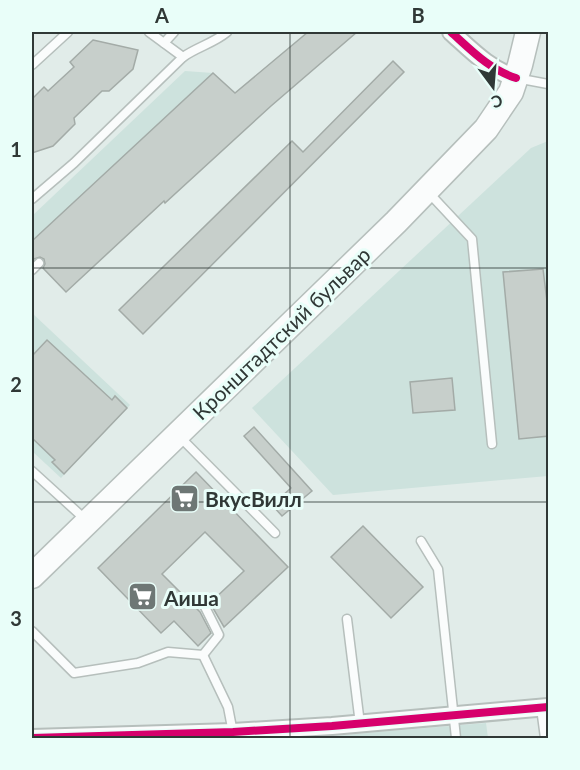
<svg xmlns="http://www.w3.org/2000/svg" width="580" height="770" font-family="Lato,sans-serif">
<rect width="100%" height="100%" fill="#e1ece9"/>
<g fill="#cde2dd">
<path d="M185,71L213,73L140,199L54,280L32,255V216Z"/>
<path d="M548,141V476L333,495L252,408L531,148Z"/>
<path d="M32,313L130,405L61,478L32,451Z"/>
<path d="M486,723L488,738H307Z"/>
</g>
<g fill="#c7cfcb" stroke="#a3aba7" stroke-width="1.5">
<path d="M308,32H357L271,106L165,203L164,201L66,292L43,268L45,264L44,259L40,257L34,259L32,255V241L213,73L235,93Z"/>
<path d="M93,40L138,50L133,69L109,91H102L74,118L75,124L53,146L32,153V99L44,87L48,91L74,67L70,62Z"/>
<path d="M393,61L404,72L143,334L119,310L292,141L303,152Z"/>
<path d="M543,269L549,318V436L519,439L503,272Z"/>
<path d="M47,340L112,400L115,396L127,408L64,474L52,462L55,460L32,438V356Z"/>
<path d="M452,378L455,410L413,413L410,382Z"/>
<path d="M254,427L312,491L282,516L272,505L291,488L244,436Z"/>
<path d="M196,472L288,567L224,627L210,603L244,571L205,532L162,574L200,612L211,633L198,646L174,621L161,633L98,568Z"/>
<path d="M363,526L423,587L391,618L331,557Z"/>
</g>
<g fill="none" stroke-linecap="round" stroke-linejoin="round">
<defs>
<g id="service">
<path d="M149,32L183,57"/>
<path d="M164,43L174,32"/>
<path d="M32,65L68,32"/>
<path d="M516,78L548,84"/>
<path d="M429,193L472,239L492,444"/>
<path d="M32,199L74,163L183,57C197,47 214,43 227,32"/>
<path d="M32,270L39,263"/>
<path d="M179,436L275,533"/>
<path d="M32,471L87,521"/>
<path d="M421,541L438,569L456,738"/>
<path d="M203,603L219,635L203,655"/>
<path d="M347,619L360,724"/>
<path d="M32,631L74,673L138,663L168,652L203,655"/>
<path d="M203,655L228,707L233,733"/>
<path d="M541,708L545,738"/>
</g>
<g id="minor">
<path d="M451,32C471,50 490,70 516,78"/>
<path d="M32,738L233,732L332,726L548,707"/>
</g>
<path id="secondary" d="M32,576L396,222L486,129L511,92L520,65L528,32"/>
</defs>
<use href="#service" stroke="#b6bfbc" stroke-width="11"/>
<use href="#minor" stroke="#b6bfbc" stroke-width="20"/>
<use href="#secondary" stroke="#b6bfbc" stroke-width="27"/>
<use href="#service" stroke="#fafcfc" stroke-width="8"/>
<use href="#minor" stroke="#fafcfc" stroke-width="16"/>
<use href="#secondary" stroke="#fafcfc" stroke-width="24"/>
<defs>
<g id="cycleway">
<path d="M451,32C471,50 490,70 516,78"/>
<path d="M32,738L233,732L332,726L548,707"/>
</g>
</defs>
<use href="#cycleway" stroke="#e9fef9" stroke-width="11"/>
<use href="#cycleway" stroke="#d6006c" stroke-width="8"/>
</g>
<path fill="none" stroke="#303836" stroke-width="1.5" stroke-opacity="0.55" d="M290,32V738M32,268H548M32,502H548"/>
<defs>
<symbol id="supermarket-square" viewBox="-11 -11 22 22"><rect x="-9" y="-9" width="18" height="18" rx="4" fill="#6e7775" stroke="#e9fef9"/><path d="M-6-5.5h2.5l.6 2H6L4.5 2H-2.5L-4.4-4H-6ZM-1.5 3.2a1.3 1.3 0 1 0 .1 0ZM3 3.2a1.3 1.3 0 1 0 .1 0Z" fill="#fff"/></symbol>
</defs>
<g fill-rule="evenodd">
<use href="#supermarket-square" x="168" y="482" width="33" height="33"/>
<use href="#supermarket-square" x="126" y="580" width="33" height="33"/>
</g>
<g text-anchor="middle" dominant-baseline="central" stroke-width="6" stroke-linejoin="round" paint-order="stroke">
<g font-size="21" fill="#303836" stroke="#e9fef9">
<text transform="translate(281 333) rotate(-44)">Кронштадтский бульвар</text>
</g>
<g font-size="21" font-weight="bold" fill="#303836" stroke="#e9fef9" text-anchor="start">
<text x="205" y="498">ВкусВилл</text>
<text x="164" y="597">Аиша</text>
</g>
</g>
<rect width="580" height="770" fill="none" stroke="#e9fef9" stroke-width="66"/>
<g transform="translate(493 87) rotate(164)" stroke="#e9fef9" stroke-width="4.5" paint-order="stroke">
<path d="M0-4.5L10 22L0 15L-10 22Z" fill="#303836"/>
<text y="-9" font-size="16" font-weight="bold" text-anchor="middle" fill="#303836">С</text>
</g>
<rect x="33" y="33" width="514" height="704" fill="none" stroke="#303836" stroke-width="2"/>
<g font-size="20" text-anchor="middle" font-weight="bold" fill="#303836">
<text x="162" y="23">A</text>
<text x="418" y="23">B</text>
<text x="16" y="157">1</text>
<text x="16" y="392">2</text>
<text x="16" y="626">3</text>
</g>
</svg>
